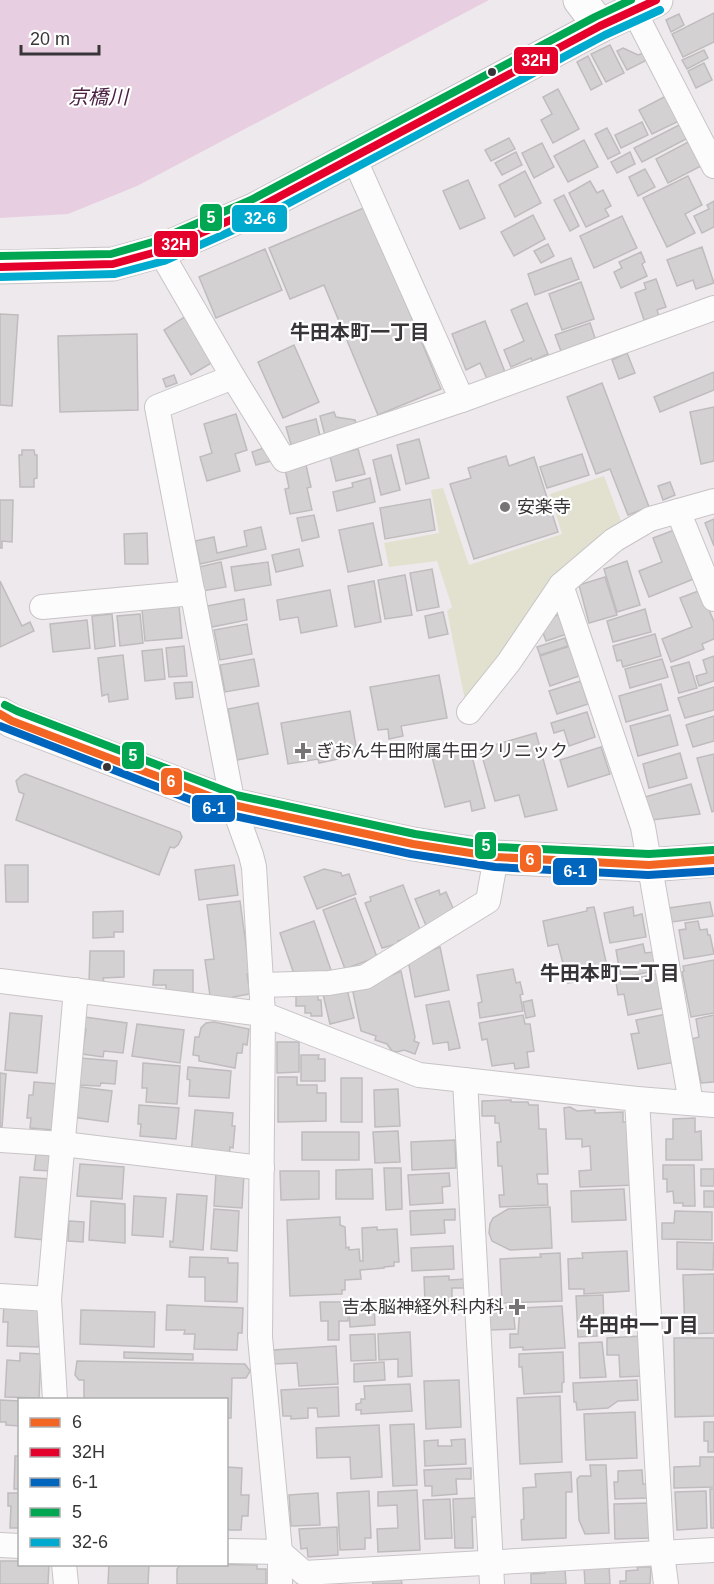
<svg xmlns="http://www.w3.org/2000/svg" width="714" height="1584" font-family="Arial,'Noto Sans JP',sans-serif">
<rect width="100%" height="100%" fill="#eee9ec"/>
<path fill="#e2e1d0" d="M604,476L622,524L532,613L465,700L447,611L452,607L437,561L389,567L384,543L439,533L431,490L443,488L469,565L562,534L550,494Z"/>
<path fill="#e7cee0" d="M0,0H489L137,186L68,214L0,218Z"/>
<g fill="#d4d1d3" stroke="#bfbcbe" stroke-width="1.5">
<path d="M714,13V42L683,57L672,34Z"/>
<path d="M679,14L684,25L671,32L666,20Z"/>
<path d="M610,45L624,73L606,82L591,54Z"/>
<path d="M623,48L638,55L646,52L649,59L627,70L617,51Z"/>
<path d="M704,50L708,58L687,69L682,60Z"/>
<path d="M588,56L602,84L591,90L577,62Z"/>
<path d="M704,63L712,80L696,88L688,71Z"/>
<path d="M558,89L579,129L553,143L541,120L552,114L543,97Z"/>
<path d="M666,96L679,121L652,134L639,110Z"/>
<path d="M642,122L648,135L621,148L615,135Z"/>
<path d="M683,123L690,137L642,162L634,148Z"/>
<path d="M607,128L620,153L608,159L595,134Z"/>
<path d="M509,138L515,149L491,161L485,150Z"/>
<path d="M584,140L598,167L568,182L554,156Z"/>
<path d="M692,140L705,164L668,183L656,159Z"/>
<path d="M542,143L554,167L534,178L522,153Z"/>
<path d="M516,152L522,165L502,175L495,163Z"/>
<path d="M630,152L635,164L617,173L611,162Z"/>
<path d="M645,169L655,187L638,196L629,177Z"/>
<path d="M525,171L541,203L515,217L499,185Z"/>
<path d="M688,176L702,205L685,214L695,233L667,247L643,198Z"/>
<path d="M468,180L485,218L460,229L443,191Z"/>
<path d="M590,181L597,193L603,190L611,206L605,209L609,216L586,227L569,193Z"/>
<path d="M564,195L579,226L570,231L554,200Z"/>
<path d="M714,201V227L702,233L694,216L709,209L707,205Z"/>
<path d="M366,207L441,389L378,415L324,285L290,299L269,248Z"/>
<path d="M533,215L545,239L514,256L501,232Z"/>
<path d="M622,216L637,248L594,268L580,236Z"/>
<path d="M548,244L554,256L541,263L534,251Z"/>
<path d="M702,247L714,283L696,289L693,280L677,286L667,260Z"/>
<path d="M265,249L282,290L216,318L199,277Z"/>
<path d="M641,252L645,262L642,264L647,276L621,288L614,272L622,268L619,262Z"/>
<path d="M571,258L579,279L535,295L528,274Z"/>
<path d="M656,279L666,307L657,310L659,316L644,320L635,293L646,289L644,283Z"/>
<path d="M581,282L594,319L562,330L549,294Z"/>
<path d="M527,303L548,354L532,361L531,358L511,367L504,350L524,341L511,310Z"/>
<path d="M0,314L18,315L12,406L0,405Z"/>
<path d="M186,316L213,362L191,375L164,330Z"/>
<path d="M485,321L505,372L487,379L480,363L466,370L452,334Z"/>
<path d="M590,323L596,341L562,354L555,335Z"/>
<path d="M137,334L138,410L60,412L58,336Z"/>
<path d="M294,345L319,402L283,418L258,362Z"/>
<path d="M627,353L635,373L619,379L612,360Z"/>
<path d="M714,372V390L660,412L654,397Z"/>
<path d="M174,375L177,383L166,387L163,379Z"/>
<path d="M602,383L649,507L628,515L610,469L596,474L567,397Z"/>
<path d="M714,407V461L701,464L690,412Z"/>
<path d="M334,412L336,417L355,420L358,430L326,439L320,416Z"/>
<path d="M236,414L247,450L235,454L240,471L207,481L200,457L212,453L204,424Z"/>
<path d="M316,419L321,440L292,448L286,427Z"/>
<path d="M419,439L429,478L406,484L397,445Z"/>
<path d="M267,447L271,461L256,465L252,452Z"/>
<path d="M358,449L365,474L336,481L330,456Z"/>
<path d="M22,450H34L35,455H37V478L34,479V487H20L19,455H22Z"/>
<path d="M582,454L589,475L547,488L540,467Z"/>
<path d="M391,455L400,490L381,495L373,460Z"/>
<path d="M506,456L509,466L534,457L558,532L474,559L450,484L471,478L468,468Z"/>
<path d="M306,465L311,487L307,488L312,510L290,514L285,489L289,488L285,469Z"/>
<path d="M370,478L375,502L337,511L333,492L353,487L352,483Z"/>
<path d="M670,482L675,495L663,500L658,486Z"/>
<path d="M430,499L435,530L385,539L380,508Z"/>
<path d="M0,500H13L12,542L2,541V548H0Z"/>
<path d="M314,515L319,537L302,541L297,518Z"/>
<path d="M714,519V546L705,523Z"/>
<path d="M373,523L382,565L348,572L339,530Z"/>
<path d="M261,527L266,549L200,564L195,541L214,537L217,553L247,546L244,531Z"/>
<path d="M677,529L696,578L649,597L639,571L662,562L653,538Z"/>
<path d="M147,533L148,564H125L124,534Z"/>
<path d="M299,549L303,566L276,572L272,555Z"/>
<path d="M627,561L640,605L617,612L604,569Z"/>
<path d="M221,562L226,587L203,591L199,567Z"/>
<path d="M268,562L271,585L235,591L231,567Z"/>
<path d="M432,569L439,607L417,611L410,573Z"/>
<path d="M405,575L412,615L385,619L378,580Z"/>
<path d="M605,577L617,615L589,623L579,585Z"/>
<path d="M0,581L22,626L30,622L34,631L0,647Z"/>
<path d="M374,581L381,622L355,627L348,586Z"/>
<path d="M330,590L337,626L301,633L298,617L280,620L277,600Z"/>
<path d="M701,590L714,622V639L702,644L704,649L671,662L662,639L692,627L680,598Z"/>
<path d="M244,599L247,620L212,627L207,606Z"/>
<path d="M179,606L182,638L145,641L142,610Z"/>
<path d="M645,609L651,632L613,642L607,621Z"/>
<path d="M443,612L448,634L429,638L425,616Z"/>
<path d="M566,612L573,632L546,641L541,627L546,619Z"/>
<path d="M112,614L115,646L95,649L92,616Z"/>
<path d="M140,614L143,643L120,646L117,616Z"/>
<path d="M87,620L90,648L53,652L50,624Z"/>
<path d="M247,624L252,654L220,660L214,630Z"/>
<path d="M655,634L661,656L623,667L621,660L617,661L613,646Z"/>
<path d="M565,638L568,646L540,655L537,647Z"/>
<path d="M184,646L187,676L169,677L166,648Z"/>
<path d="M570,646L579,676L550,686L540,656Z"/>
<path d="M162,649L165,679L145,681L142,651Z"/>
<path d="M123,655L128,699L109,702L108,694L102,696L98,658Z"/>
<path d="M714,656V681L699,686L696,676L707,673L703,660Z"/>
<path d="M254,659L259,686L225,692L220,665Z"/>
<path d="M662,659L668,677L630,688L625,669Z"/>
<path d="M689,662L697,688L679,693L671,667Z"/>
<path d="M439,675L447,718L401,726L403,736L389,739L388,729L378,730L370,687Z"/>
<path d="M581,681L588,704L557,714L549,691Z"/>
<path d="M192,682L193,697L176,699L174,683Z"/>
<path d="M661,684L668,710L626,722L619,696Z"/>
<path d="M714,687V710L685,718L678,698Z"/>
<path d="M258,703L268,754L237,760L228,709Z"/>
<path d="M350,711L357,752L342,755L343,758L319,763L318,759L288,764L281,723Z"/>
<path d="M587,712L595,737L569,746L564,730L554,733L551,723Z"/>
<path d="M670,715L678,745L638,756L630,726Z"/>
<path d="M714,716V741L693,747L686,725Z"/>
<path d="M536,733L557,810L525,817L519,795L495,801L480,749Z"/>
<path d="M469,744L485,808L472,811L470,801L445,807L431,753Z"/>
<path d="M601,747L610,774L568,787L560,760Z"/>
<path d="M680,753L687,778L649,788L643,764Z"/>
<path d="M714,754V811L712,812L697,758Z"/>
<path d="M25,774L180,832L182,837L178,845L174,848L170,847L159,875L16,820L24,794L19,792L16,781L21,776Z"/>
<path d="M691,784L700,814L652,820L645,797Z"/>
<path d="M5,865H28V902H6Z"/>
<path d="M234,865L238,895L199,900L195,870Z"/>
<path d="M324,869L341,873L342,876L349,874L356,894L317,909L304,877Z"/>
<path d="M403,885L421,932L398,941L400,943L382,948L365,903L371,901L370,897Z"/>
<path d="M439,890L440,895L446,892L456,915L427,928L415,899Z"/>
<path d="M355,898L377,957L345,969L323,910Z"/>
<path d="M240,901L250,974H247L250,994L233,997L234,1000L211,1003L205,960L214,959L207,905Z"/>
<path d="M710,902L713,916L672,922L669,908Z"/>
<path d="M594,907L608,971L602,973V976L568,983L558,944L548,946L543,921L587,911V908Z"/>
<path d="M633,907L634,916L642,914L646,937L610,943L604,913Z"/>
<path d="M123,911V932H114V937L93,938V912Z"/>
<path d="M314,921L332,973L294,974L280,933Z"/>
<path d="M698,921L700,930L707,929L708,935H710L714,954L684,959L679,930L686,929L685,923Z"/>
<path d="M643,944L645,953L654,952L658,970L621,978L616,950Z"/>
<path d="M440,947L449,990L415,997L408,960Z"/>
<path d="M90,951H124V977L103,978L104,982L89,983Z"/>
<path d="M714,960V1013L691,1017L682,972L684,971L683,966Z"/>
<path d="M513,969L516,983L520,982L523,994L520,995L523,1011L480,1018L478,1003L482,1002L477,975Z"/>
<path d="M154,970H193V996H166V985H153Z"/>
<path d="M401,971L415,1037L414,1041L419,1043L415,1054L404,1050L397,1052L392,1051L387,1044L375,1040L376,1036L361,1031L353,992Z"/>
<path d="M657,974L664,1008L628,1015L624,994L618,995L616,982Z"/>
<path d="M346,985L354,1018L330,1024L322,990Z"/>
<path d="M296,991H318V1000H321L322,1016H311V1013H305V1006H296Z"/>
<path d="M532,1000L535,1016L526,1018L523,1002Z"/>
<path d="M449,1001L460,1048L449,1050L448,1042L433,1044L426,1005Z"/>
<path d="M10,1013L42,1016L37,1073L5,1070Z"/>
<path d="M667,1014L676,1062L638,1069L631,1034L639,1033L636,1020Z"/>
<path d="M523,1015L525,1024H530L534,1051L527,1052L529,1067L515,1069L514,1063L492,1066L487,1039L482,1040L479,1023Z"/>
<path d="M714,1015V1082L701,1083L692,1039L699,1037L696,1019Z"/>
<path d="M78,1016L127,1023L123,1053L104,1051L103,1057L82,1054L86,1029L76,1028Z"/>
<path d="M214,1022L249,1029L247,1045L243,1044L242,1053H237L235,1068L199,1061V1056L193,1055L195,1037H199L201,1028L206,1023Z"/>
<path d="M137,1024L184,1030L180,1063L132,1056Z"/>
<path d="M277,1042H299V1072L277,1073Z"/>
<path d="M301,1055H319L318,1059H325V1081H301Z"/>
<path d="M80,1058L117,1061L115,1084L101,1083L100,1086L78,1085Z"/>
<path d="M143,1063L180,1066L177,1104L146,1102L147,1088H142Z"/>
<path d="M188,1067L231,1071L229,1098L189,1096L190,1080L187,1079Z"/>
<path d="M0,1073L6,1074L2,1127H0Z"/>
<path d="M278,1077H297V1085H317V1093H326V1121L278,1122Z"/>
<rect x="341" y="1078" width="21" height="44"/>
<path d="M34,1082L59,1084L54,1130L30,1128L31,1118H27L29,1095H33Z"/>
<path d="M73,1086L112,1091L108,1122L72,1117Z"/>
<path d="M398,1089L400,1126L375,1127L374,1090Z"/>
<path d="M511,1100V1102H528L529,1105H538L539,1129H546L548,1174H537L538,1184H547L548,1205L500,1207L499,1195H504L502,1166H498L497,1142H501L499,1123H495V1116H482V1101Z"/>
<path d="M139,1105L179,1108L176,1139L140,1136L141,1124H138Z"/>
<path d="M570,1107L577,1111L595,1110V1113L623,1112V1122H631L636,1185L580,1187L579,1171L591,1170L590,1146L582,1147V1139H566L564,1108Z"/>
<path d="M195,1110L233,1113L232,1126H235L233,1148L230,1147L229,1158L191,1154Z"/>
<path d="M695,1118V1132L701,1131L702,1160H666V1139H673V1119Z"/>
<path d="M398,1131L400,1162L375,1163L373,1132Z"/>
<rect x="302" y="1132" width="57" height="28"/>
<path d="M455,1140L456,1168L412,1170L411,1142Z"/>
<path d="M36,1154L53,1156L51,1171L34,1170Z"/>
<path d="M80,1164L124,1167L122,1199L77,1196Z"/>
<path d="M663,1165H694L695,1206H683V1203H674L673,1191L667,1192V1179H663Z"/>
<path d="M384,1168H401L402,1209L386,1210Z"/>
<path d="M372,1169L373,1199H336V1170Z"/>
<rect x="701" y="1169" width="13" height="17"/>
<path d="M280,1171H319V1199L281,1200Z"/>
<path d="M216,1172L244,1173L242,1208L214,1206Z"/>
<path d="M449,1173L450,1186L442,1187L443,1203L410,1205L408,1175Z"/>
<path d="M20,1177L50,1179L45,1240L15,1237Z"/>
<path d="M624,1189L626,1220L572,1222L571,1191Z"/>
<rect x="704" y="1191" width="10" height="16"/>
<path d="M177,1194L207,1196L203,1250L170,1247V1241L173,1242Z"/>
<path d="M134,1196L166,1198L163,1237L132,1235Z"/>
<path d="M91,1201L125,1204V1243L89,1240Z"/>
<path d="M550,1207L552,1248L510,1250L492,1241L489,1233L490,1224L493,1218L508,1209Z"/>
<path d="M214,1209L239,1211L237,1251L211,1249Z"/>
<path d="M455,1209V1220H444L445,1233L411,1235L410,1211Z"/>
<path d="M675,1211L712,1212V1240L662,1239V1223H674Z"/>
<path d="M340,1217V1225L345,1227L346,1248L349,1247V1250L359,1249L360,1261H363L362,1228L377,1227V1230L397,1229L399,1262H394V1266L384,1267V1268L360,1270L361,1279L345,1280V1290H342V1294L290,1296L287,1220Z"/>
<path d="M69,1221L84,1222L83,1242L68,1241Z"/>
<path d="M677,1242L714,1243L713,1270L677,1269Z"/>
<path d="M453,1246L454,1269L412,1271L411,1248Z"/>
<path d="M627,1251L629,1291L584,1294V1289H569L568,1259L583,1258L582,1253Z"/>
<path d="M560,1253L562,1301L502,1303L500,1259L541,1257L540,1254Z"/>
<path d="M190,1257L228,1258V1263H238L237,1302L205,1301V1277H189Z"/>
<path d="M714,1274V1333L685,1334L683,1275Z"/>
<path d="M449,1276V1280L466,1279V1288H452V1301L425,1302L424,1277Z"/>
<path d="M603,1295L604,1324L596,1325L597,1336L578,1337L576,1296Z"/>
<path d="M320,1302H348V1321H339V1340H328V1321H321Z"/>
<path d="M4,1304L41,1309L39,1347L7,1346L8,1322H3Z"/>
<path d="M374,1304L375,1325L350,1327L349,1305Z"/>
<path d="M167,1305L243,1308L242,1333H238L237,1350L194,1349L195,1334H184L185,1330H166Z"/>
<path d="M562,1306L565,1348L523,1350V1347L510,1348V1334H518L520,1308Z"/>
<path d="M513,1307L515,1329L489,1330V1308Z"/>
<path d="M81,1310L155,1312L154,1347L80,1344Z"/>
<path d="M410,1332L412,1376L398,1377V1359L379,1360L378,1334Z"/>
<path d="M375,1334L376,1360L351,1361L350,1335Z"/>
<path d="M641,1336L645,1376L620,1377L619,1355H607V1338Z"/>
<path d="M674,1338H714V1416L675,1417Z"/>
<path d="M602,1342L606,1377L580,1378L579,1343Z"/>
<path d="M336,1346L338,1384L299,1386L297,1363L273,1364V1350Z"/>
<path d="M124,1352L193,1354V1360L124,1358Z"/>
<path d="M563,1352L564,1382L562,1383V1392L524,1394L522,1367H519V1354Z"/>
<path d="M20,1353L41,1354L39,1398L5,1397L7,1360L20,1361Z"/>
<path d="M77,1361L245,1364L250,1371L246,1378H232L231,1418H226V1400H84V1380H79L75,1375Z"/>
<path d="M384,1362L385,1380L354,1382V1364Z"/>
<path d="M459,1380L461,1427L426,1429L424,1381Z"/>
<path d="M637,1380L638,1400L618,1401L608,1408L577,1410L576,1402H574L573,1383Z"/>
<path d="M410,1384L412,1411L361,1414V1410H356V1404L361,1403V1399H365L364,1386Z"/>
<path d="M338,1387L339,1416L318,1417L317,1408H308V1418L291,1419V1416H283L281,1390Z"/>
<path d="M560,1396L562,1462L520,1464L517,1398Z"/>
<path d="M0,1400L20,1401V1426L6,1425V1422H0Z"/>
<path d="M635,1412L637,1458L586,1460L584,1414Z"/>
<path d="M704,1422H714V1452H708V1441H704Z"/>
<path d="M414,1424L417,1485L393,1486L390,1425Z"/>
<path d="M379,1425L382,1477L351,1479L350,1457L317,1458L316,1428Z"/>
<path d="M465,1439L466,1464L425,1466L424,1441L438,1440V1446H452L451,1440Z"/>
<path d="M15,1456H20V1489H14Z"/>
<path d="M700,1457H714V1487L674,1488V1467L700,1466Z"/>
<path d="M590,1465H606L609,1533L585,1534L579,1520L577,1479L580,1476H591Z"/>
<path d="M226,1467L242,1468L241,1495H249L248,1516H242L241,1530H226Z"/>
<path d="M471,1468V1479H456L457,1494L432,1496V1486H425L424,1470Z"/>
<path d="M642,1470L643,1484H648V1498L615,1499L614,1482H618V1471Z"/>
<path d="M571,1472L572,1492H566V1538L522,1540L521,1520L524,1519L523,1488L536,1487L535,1474Z"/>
<path d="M710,1489H714V1528H711Z"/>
<path d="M417,1490L420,1550L378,1552L377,1529L398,1528L397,1505L378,1506V1492Z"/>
<path d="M369,1491L371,1538H365V1549L340,1550L337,1493Z"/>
<path d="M706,1491L707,1528L677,1530L675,1492Z"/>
<path d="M8,1493H20V1528H10L11,1506H8Z"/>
<path d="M318,1493L320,1525L291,1526L289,1495Z"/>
<path d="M476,1498L477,1517H472L473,1548H455L453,1499Z"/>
<path d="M450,1499L452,1538L425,1539L423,1500Z"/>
<path d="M650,1503L651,1538L615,1539L614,1504Z"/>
<path d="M337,1527L338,1555L308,1557L307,1548L301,1549L299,1529Z"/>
<path d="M0,1561H20V1564H49L48,1584H0Z"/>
<path d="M109,1564H149L148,1584H108Z"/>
<path d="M181,1564L257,1565V1569H266V1584H177V1569Z"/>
<path d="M609,1565L610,1584H585L584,1567Z"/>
<path d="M637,1567H651L650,1584H620V1581H626V1571L638,1570Z"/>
<path d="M565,1569L566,1584H531V1574L545,1573V1570Z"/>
<path d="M401,1579L402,1584H373L372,1581Z"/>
</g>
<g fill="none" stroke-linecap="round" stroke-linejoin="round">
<defs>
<g id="street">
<path d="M634,11L714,166"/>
<path d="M354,158L462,400"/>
<path d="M160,251L233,377L284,460L462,400L714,308"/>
<path d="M233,377L157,407L233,805L251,855L254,867L263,1014L260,1337L280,1552V1584"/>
<path d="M678,511L714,599"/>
<path d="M561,585L643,827L691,1103"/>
<path d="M42,607L193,593"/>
<path d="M469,712L509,662L561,585L614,540L650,519L714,501"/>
<path d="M0,981L263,1014L419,1075L637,1099L714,1105"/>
<path d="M261,985L329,983L365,977L488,901L496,857"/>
<path d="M465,1080L492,1584"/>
<path d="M637,1099L662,1553L666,1584"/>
<path d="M0,1140L63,1144L262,1168"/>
<path d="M0,1296L49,1299"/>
<path d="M55,1400L49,1299L76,990"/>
<path d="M0,1545L20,1546"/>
<path d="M226,1551L280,1552L304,1573L714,1550"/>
<path d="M64,1564L66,1584"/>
</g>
<g id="secondary">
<path d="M580,0L600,26"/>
<path d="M0,267L113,264L160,251L256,209L600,26L656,0"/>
<path d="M0,714L12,721L233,805L413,844L496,857L649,865L714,860"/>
</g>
</defs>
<use href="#street" stroke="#c8c4c6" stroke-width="26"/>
<use href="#secondary" stroke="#c8c4c6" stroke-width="35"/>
<use href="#street" stroke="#fcfcfc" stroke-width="24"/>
<use href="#secondary" stroke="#fcfcfc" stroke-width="33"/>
<defs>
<path id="bus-1" d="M0,714L12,721L233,805L413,844L496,857L649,865L714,860"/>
<path id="bus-2" d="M0,267L113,264L160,251L256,209L600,26L656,0"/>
<path id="bus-3" d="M0,726L230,815L411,854L495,867L648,875L714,871"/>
<g id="bus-4">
<path d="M0,256L111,254L156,241L251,200L595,17L631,0"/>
<path d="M5,705L17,711L236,795L415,834L497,847L649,854L713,850"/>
</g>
<path id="bus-5" d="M0,277L115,274L164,261L261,218L605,35L660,10"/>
</defs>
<use href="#bus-1" stroke="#fff" stroke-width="12"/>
<use href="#bus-2" stroke="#fff" stroke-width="12"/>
<use href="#bus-3" stroke="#fff" stroke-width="12"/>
<use href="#bus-4" stroke="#fff" stroke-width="12"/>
<use href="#bus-5" stroke="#fff" stroke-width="12"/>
<use href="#bus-1" stroke="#f26522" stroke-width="8"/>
<use href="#bus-2" stroke="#e4002b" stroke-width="8"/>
<use href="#bus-3" stroke="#0065bd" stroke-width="8"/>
<use href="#bus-4" stroke="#00a651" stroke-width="8"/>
<use href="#bus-5" stroke="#00a9ce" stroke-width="8"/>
</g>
<g fill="#373537" stroke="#fff" stroke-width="2">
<circle cx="492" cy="72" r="5"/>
<circle cx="107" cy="767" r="5"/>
</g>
<g fill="#777476" stroke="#fff" stroke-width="2">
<circle cx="505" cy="507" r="6"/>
<path d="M300 742h6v6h6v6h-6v6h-6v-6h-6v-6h6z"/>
<path d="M514 1298h6v6h6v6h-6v6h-6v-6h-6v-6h6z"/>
</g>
<g text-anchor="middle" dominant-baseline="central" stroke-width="4.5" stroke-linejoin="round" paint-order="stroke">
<g font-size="18" fill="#373537" stroke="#fff" text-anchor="start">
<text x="517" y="507">安楽寺</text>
<text x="316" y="751">ぎおん牛田附属牛田クリニック</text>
<text x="504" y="1307" text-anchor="end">吉本脳神経外科内科</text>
</g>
<g font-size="20" font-style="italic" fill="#4b2143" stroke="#fff">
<text x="98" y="97">京橋川</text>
</g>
<g font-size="20" font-weight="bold" fill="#373537" stroke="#fff">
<text x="360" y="332">牛田本町一丁目</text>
<text x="610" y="973">牛田本町二丁目</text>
<text x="639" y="1325">牛田中一丁目</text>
</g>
</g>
<g stroke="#fff" stroke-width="2">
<rect x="513" y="46" width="46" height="29" rx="6" fill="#e4002b"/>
<rect x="199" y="203" width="24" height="29" rx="6" fill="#00a651"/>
<rect x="231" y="204" width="57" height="29" rx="6" fill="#00a9ce"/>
<rect x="153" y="230" width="46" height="28" rx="6" fill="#e4002b"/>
<rect x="121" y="741" width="24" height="29" rx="6" fill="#00a651"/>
<rect x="160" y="767" width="23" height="29" rx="6" fill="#f26522"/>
<rect x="191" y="794" width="45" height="29" rx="6" fill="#0065bd"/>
<rect x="474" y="831" width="23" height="29" rx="6" fill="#00a651"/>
<rect x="519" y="844" width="23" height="29" rx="6" fill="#f26522"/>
<rect x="552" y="857" width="46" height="29" rx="6" fill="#0065bd"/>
</g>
<g font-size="16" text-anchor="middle" font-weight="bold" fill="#fff">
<text x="536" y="66">32H</text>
<text x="211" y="223">5</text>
<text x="260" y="224">32-6</text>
<text x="176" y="250">32H</text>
<text x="133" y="761">5</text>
<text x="171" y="787">6</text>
<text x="214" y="814">6-1</text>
<text x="486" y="851">5</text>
<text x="530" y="865">6</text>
<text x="575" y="877">6-1</text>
</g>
<rect x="18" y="1398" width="210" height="168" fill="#ffffff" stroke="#afaeaf" stroke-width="1.5"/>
<rect x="30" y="1418" width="30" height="9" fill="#f26522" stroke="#afaeaf" stroke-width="1.5"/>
<text x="72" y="1428" font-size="18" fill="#373537">6</text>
<rect x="30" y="1448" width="30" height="9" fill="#e4002b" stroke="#afaeaf" stroke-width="1.5"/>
<text x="72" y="1458" font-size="18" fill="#373537">32H</text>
<rect x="30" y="1478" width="30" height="9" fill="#0065bd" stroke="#afaeaf" stroke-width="1.5"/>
<text x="72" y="1488" font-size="18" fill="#373537">6-1</text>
<rect x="30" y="1508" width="30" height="9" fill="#00a651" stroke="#afaeaf" stroke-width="1.5"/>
<text x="72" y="1518" font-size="18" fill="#373537">5</text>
<rect x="30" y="1538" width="30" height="9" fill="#00a9ce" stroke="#afaeaf" stroke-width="1.5"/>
<text x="72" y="1548" font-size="18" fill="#373537">32-6</text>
<path d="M21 45v9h78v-9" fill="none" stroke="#373537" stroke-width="3"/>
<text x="30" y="45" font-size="18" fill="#373537" stroke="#ffffff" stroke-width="4.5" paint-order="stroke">20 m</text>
</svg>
